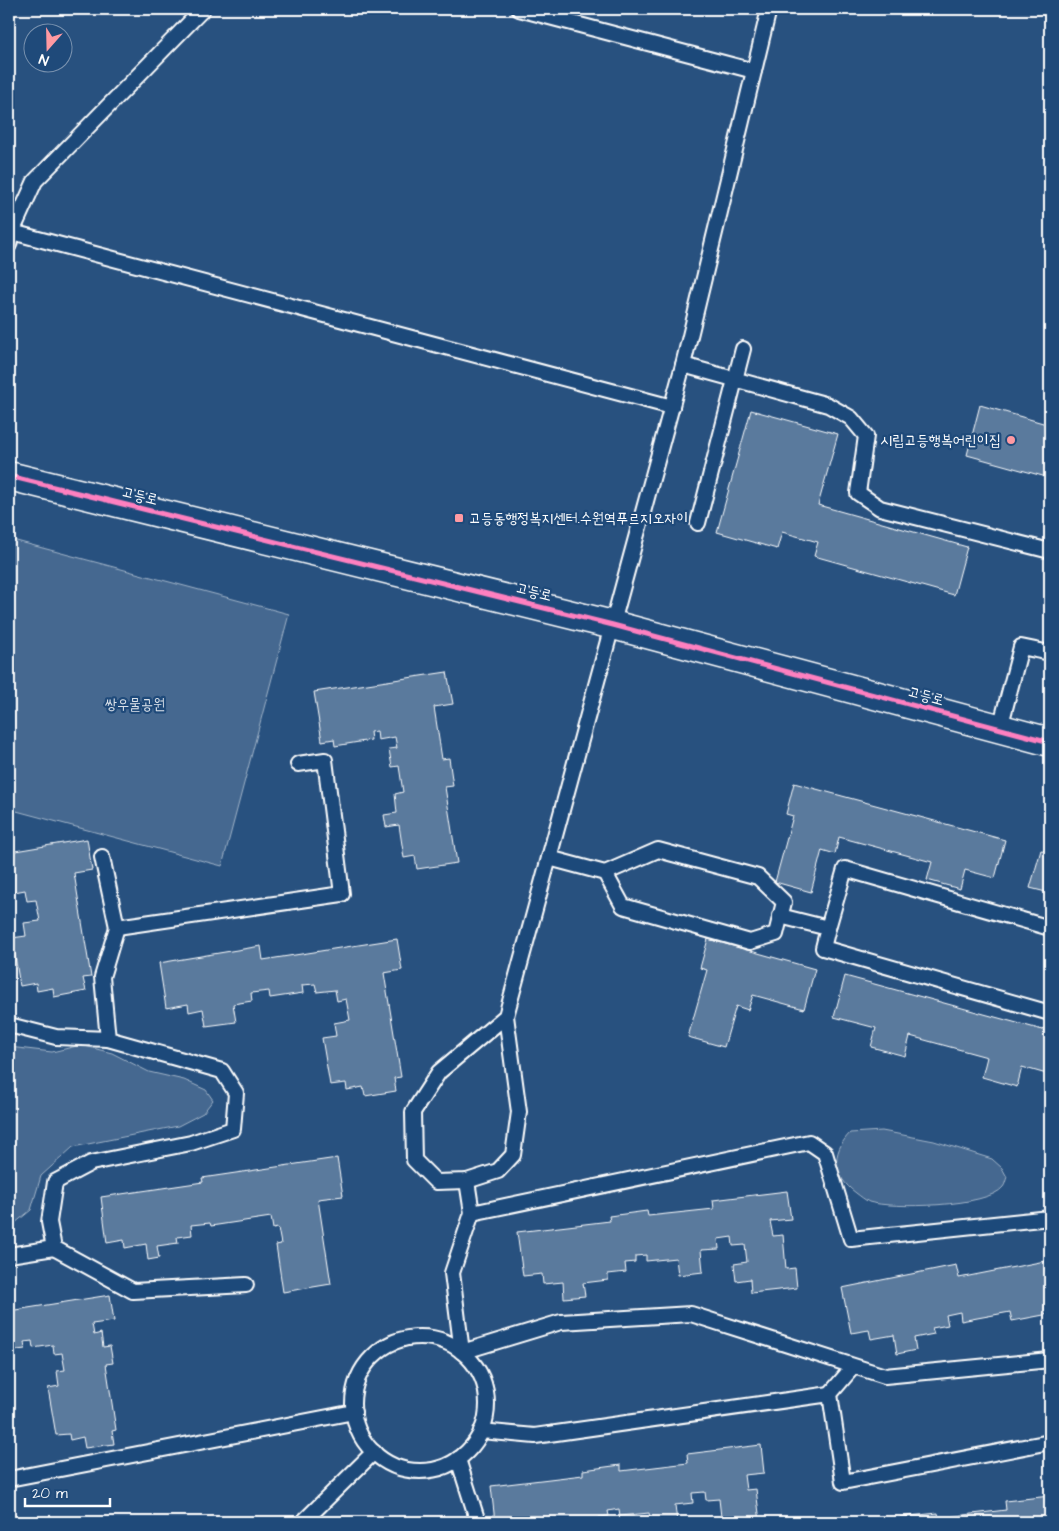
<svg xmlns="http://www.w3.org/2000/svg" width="1059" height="1531" font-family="'Architects Daughter','Poor Story',sans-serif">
<rect width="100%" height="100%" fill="#28517f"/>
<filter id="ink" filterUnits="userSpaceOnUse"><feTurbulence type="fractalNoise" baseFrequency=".02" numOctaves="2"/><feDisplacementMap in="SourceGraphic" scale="10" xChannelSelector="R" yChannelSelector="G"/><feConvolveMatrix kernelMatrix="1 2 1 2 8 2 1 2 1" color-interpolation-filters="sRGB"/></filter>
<g filter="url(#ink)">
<g fill="#446890" stroke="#a2b4c8">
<path d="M9,539L289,614L222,866L9,809Z"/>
<path d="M81,1045L112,1053L149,1072L184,1080L206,1090L213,1100L203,1113L178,1126L73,1147L41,1176L31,1210L9,1228V1047L52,1052Z"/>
<path d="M882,1131L934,1141L992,1159L1002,1168L1007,1177C1006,1179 1005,1185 1003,1187C988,1207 892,1209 869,1202C865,1200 860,1196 856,1193C833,1176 830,1154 850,1133Z"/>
</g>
<g fill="#5a7a9d" stroke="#fff">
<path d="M980,405L1050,425V478L967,455Z"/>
<path d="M751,410L838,434L818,505L967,547L954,595L814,556L818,542L782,532L777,549L717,532Z"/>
<path d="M447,672L453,704L434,707L442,759L449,758L453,786L445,787L457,863L417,869L415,856L404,858L399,825L386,827L384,815L397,813L395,794L403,792L399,766L392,767L389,749L397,748L395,737L378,740L377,731L370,732L371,740L335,746L334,739L322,741L314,692Z"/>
<path d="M794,783L1005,840L995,878L965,870L960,889L927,880L932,862L839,837L835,854L822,850L811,892L775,882L793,816L786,814Z"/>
<path d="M87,839L92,870L74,873L91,977L83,978L86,991L54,997L53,988L37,991L36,983L20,986L12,938L26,936L24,923L40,921L36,900L27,901L25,890L9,893V852Z"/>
<path d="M1041,850L1050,852V893L1030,888Z"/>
<path d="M397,939L402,970L384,973L401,1077L394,1078L396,1091L365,1096L363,1087L347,1090L346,1083L330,1085L322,1038L336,1036L334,1023L350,1020L346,999L337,1001L335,990L317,992L315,984L302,985L303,993L270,998L269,991L251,993L252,1001L233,1004L236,1022L206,1026L203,1009L189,1012L188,1004L166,1008L159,963L261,946L263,960Z"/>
<path d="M708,939L815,969L804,1009L753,995L748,1010L736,1006L724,1047L688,1037L707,970L700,968Z"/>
<path d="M845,976L1050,1032V1075L1022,1067L1017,1087L982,1077L987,1057L910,1036L905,1056L871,1047L876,1028L834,1017Z"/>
<path d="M337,1158L343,1196L318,1199L331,1284L283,1292L276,1245L281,1244L278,1228L273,1229L271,1217L211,1226L210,1223L191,1225L192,1235L177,1237L178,1243L157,1246L159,1258L148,1260L146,1244L125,1248L124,1240L107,1243L101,1197L203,1182L202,1178Z"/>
<path d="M787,1191L791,1219L770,1221L773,1236L783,1235L786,1269L795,1268L797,1288L751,1293L750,1279L736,1281L734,1264L747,1262L745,1245L733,1246L732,1237L718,1239L719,1249L701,1250L703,1272L678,1275L676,1258L646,1261V1255L635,1256V1262L625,1263L626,1272L608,1274V1280L583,1283L585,1296L564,1298L563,1282L543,1284L542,1274L523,1276L517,1232L610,1221L609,1216L647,1211L648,1216L714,1209L713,1200Z"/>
<path d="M1050,1260V1306H1048L1049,1314L1012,1321L1010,1312L961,1321L960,1312L946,1315L948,1325L932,1328L934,1334L914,1338L916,1350L897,1354L894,1335L871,1339L869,1330L851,1333L842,1288L956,1265L959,1278Z"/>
<path d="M110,1295L114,1321L92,1324L94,1335L101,1333L103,1347L110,1346L113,1363L106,1364L116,1430L112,1431L114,1444L85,1448L83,1437L70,1440L69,1434L56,1435L48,1388L59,1386L57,1371L65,1370L62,1353L54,1354L53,1345L33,1348L32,1341L24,1342L25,1349L9,1351V1311Z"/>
<path d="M761,1445L764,1473L744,1475L746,1490L756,1489L760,1522H708V1518L721,1517L719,1499L706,1500L705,1492L692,1493L693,1503L675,1505L677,1522H651L649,1513L620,1516L619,1509L608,1511L609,1516L599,1517V1522H495L491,1486L583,1475V1470L621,1465V1471L688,1463L687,1454Z"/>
<path d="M1050,1496V1522H901L900,1517L938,1513L939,1518L1006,1510L1005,1501Z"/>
</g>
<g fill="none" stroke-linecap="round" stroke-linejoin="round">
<defs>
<g id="lane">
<path d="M519,9L754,71"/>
<path d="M12,232L672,407"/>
<path d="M9,245L12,232L35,181L203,9"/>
<path d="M683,365L828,405L851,418L866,436L858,493L880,508L1050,551"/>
<path d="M698,523L743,349"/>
<path d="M1000,728L1021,647L1050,653"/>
<path d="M102,857L117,927L342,894L325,760L298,764"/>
<path d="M549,858L605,873L658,850L758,877L784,902L776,934L750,942L623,906L605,873"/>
<path d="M780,916L828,928L823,948L1050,1013"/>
<path d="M117,927L102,977L108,1039L222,1071L236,1093L233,1129L191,1143L91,1163L55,1182L49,1222L54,1248L133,1291L246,1285"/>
<path d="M828,928L845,869L1050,928"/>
<path d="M506,1016L439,1072L413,1112L414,1160L436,1182L467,1181L498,1171L513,1155L519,1112L506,1016L683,365L769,9"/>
<path d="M9,1025L56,1037L108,1039"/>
<path d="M467,1181L472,1213L809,1142L825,1153L851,1239L1050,1218"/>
<path d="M472,1213L452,1273L462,1352L561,1322L691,1314L885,1376L1050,1360"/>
<path d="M9,1255L54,1248"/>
<circle cx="420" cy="1404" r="67"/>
<path d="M853,1367L830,1394L843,1482L1050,1442"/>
<path d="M481,1431L535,1436L830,1394"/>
<path d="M458,1459L478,1522"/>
<path d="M9,1479L354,1412"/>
<path d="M303,1522L374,1452"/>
</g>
<path id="secondary" d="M9,476L613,625L1050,742"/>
</defs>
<use href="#lane" stroke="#fff" stroke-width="18"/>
<use href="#secondary" stroke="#fff" stroke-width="31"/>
<use href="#lane" stroke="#1f4a7a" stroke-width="14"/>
<use href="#secondary" stroke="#1f4a7a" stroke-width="28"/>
<defs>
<path id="cycleway" d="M9,476L613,625L1050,742"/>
</defs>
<use href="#cycleway" stroke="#1f4a7a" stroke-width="8"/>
<use href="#cycleway" stroke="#ff80c0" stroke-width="5"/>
</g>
</g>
<g fill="#ff9aa2" stroke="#1f4a7a" stroke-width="2">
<circle cx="1011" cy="440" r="5"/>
<rect x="454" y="513" width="10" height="10" rx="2.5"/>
</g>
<g text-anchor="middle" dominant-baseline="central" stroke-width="4.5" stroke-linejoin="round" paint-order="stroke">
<g font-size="15" fill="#fff" stroke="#1f4a7a" text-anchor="end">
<text x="1001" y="440">시립고등행복어린이집</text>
<text x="469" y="518" text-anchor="start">고등동행정복지센터.수원역푸르지오자이</text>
</g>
<g font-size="15" fill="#fff" stroke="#1f4a7a">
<text transform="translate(140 496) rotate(14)">고등로</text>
<text transform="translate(534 592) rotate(14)">고등로</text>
<text transform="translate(926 696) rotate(15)">고등로</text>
</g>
<g font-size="15" fill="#dae1e9" stroke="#1f4a7a">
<text x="135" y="704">쌍우물공원</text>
</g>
</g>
<rect width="1059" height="1531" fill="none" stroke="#1f4a7a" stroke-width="30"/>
<rect x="15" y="15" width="1029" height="1501" fill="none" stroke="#fff" stroke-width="2" filter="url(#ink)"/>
<g transform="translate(48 48) rotate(200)"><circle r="24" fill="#1f4a7a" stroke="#7992af"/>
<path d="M0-4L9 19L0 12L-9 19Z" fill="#ff9aa2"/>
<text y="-8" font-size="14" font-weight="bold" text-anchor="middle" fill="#ffffff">N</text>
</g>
<path d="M25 1498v8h85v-8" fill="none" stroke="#ffffff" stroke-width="2.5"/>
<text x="32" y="1498" font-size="15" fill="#ffffff" stroke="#1f4a7a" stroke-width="4" paint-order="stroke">20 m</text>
</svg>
